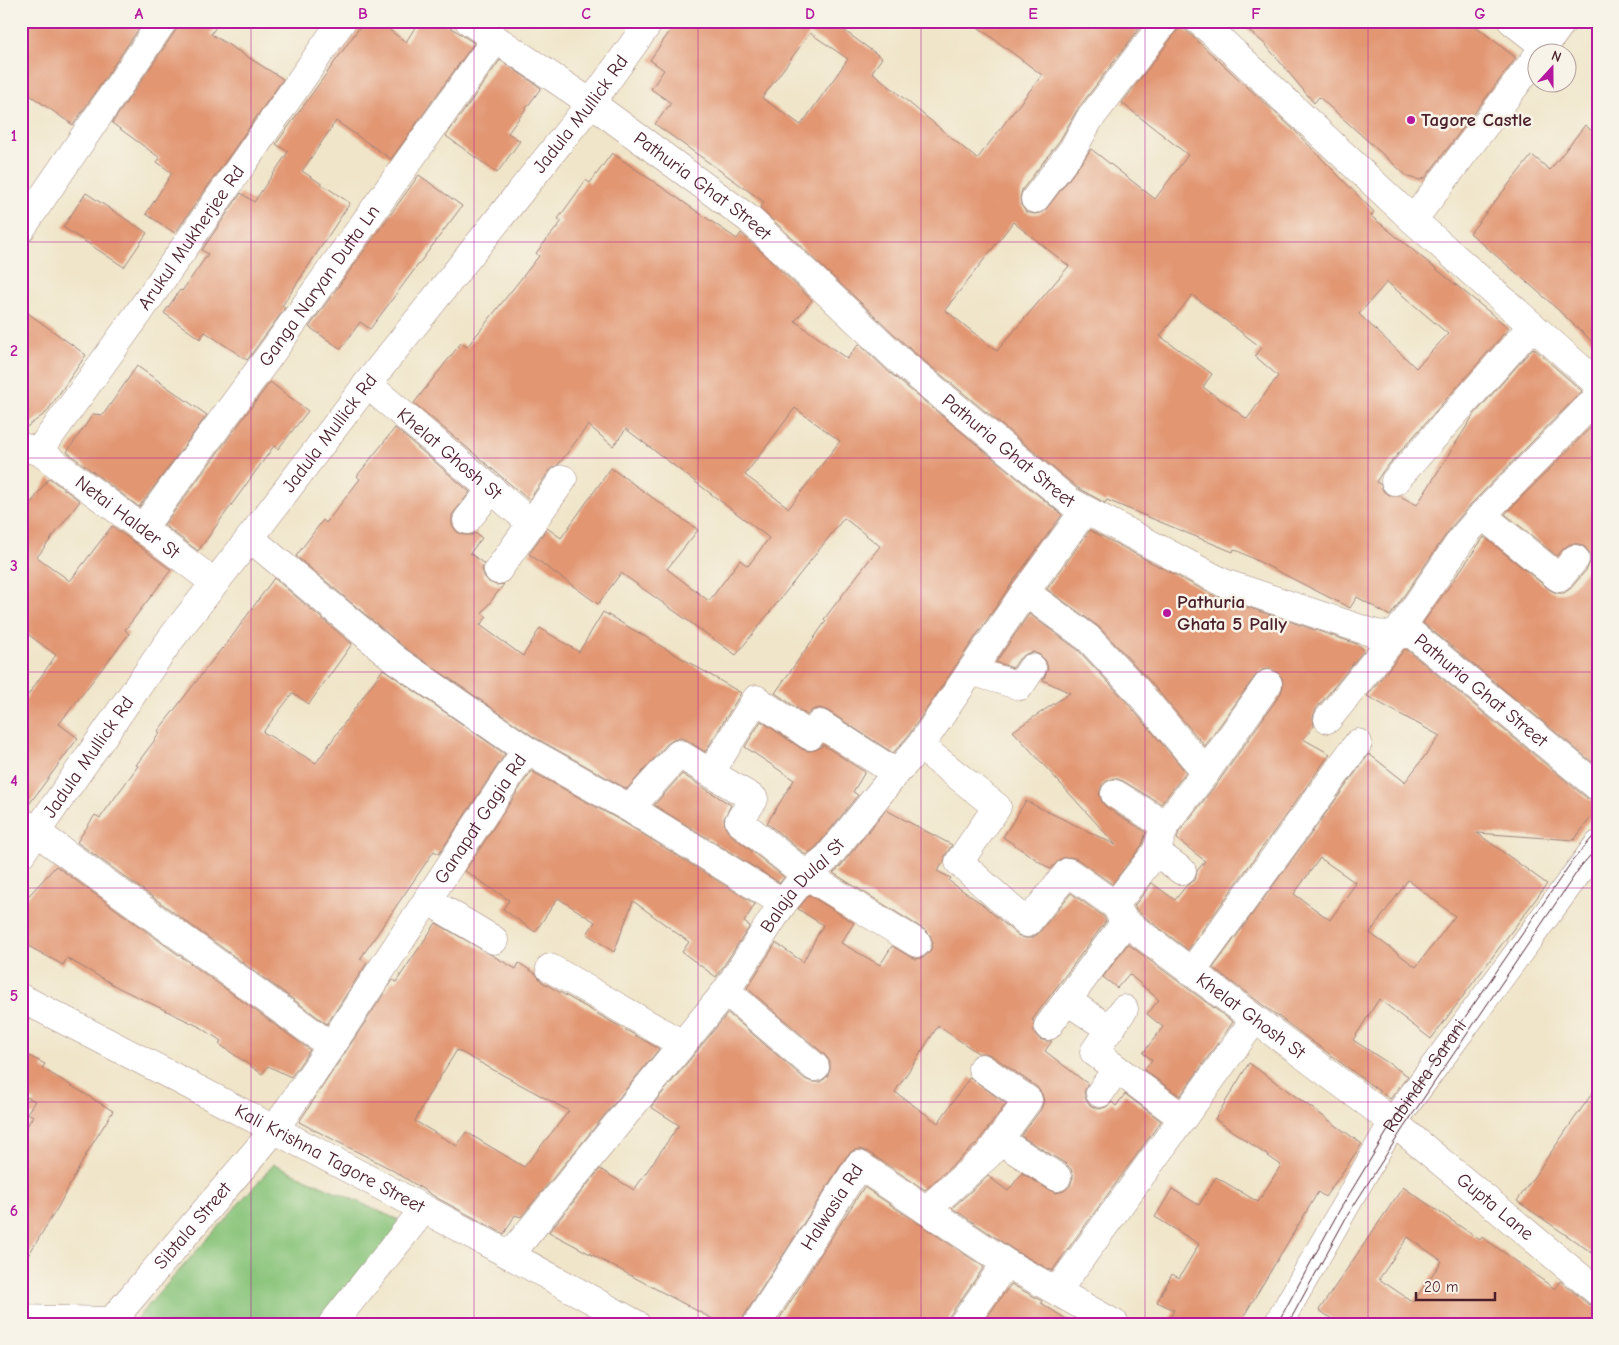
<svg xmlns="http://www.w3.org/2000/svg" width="1619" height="1345" font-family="'Comic Neue',sans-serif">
<rect width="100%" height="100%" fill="#f7f3e8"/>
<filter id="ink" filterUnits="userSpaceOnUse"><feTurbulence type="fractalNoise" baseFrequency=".02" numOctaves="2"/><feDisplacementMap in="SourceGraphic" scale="10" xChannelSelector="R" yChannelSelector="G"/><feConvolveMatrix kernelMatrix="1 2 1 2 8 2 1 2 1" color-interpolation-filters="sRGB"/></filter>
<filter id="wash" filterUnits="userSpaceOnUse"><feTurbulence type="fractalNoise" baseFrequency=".0096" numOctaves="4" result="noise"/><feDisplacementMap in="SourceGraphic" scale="20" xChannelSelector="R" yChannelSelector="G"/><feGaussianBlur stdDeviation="1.12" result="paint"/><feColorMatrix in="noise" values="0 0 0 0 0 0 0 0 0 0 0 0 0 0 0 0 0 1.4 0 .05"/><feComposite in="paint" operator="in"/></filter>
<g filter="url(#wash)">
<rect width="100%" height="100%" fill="#f0e5c9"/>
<path fill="#89c47a" stroke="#6a7252" d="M274,1164L421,1230L344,1324H142L136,1319Z"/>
<g id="blocks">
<g fill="#e29672" fill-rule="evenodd">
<path d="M21,21H144L73,125L21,89Z"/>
<path d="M178,21H220L211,34L283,79L175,233L146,214L172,173L157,162L160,158L112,123L176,30Z"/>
<path d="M364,21H377L406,42L419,21H441L474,43L391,159L336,121L302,171L350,203L282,306L285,308L247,360L205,332L200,339L164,313L180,290L182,291L208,254L202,250L241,193L254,202L288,152L276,144Z"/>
<path d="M677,21H831L882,58L872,72L977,159L1042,75L970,21H1145L1077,110L1060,140L1022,190L1020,198L1021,205L1026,212L1034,214L1041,213L1047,208L1085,158L1091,149L1155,199L1188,155L1122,103L1177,31L1180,25L1294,130L1374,212L1371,216L1509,328L1383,471L1376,482L1380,484L1384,492L1392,496H1400L1417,505L1473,416L1533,348L1582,391L1471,504L1452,526L1390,616L1357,597L1350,608L1234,549L1233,552L1107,500L1105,503L1078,488L910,349L760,208L764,202L655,124L671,103L651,89L664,70L650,60ZM810,33L848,59L801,125L762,98ZM1013,222L1069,266L997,351L945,310ZM1387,282L1448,334L1416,368L1359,314ZM1192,295L1262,348L1255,356L1278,376L1247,419L1203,387L1212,374L1160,336Z"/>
<path d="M1237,21H1469L1516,58L1425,178L1420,180L1408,177L1319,97L1314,103L1265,44Z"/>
<path d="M500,60L541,88L508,133L520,141L497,173L446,136Z"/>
<path d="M1585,125L1598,136V347L1543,296L1470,233L1532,155L1550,170Z"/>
<path d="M612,153L737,239L741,233L812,300L795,321L847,359L859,344L890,373L1062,515L1012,583L908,736L893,753L828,711L820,708L812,710L807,715L775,693L826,621L824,619L880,546L844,518L736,655L621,573L598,604L529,554L547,528L561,538L611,468L698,530L667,569L709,601L740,560L748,566L769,538L626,429L613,446L588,425L559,464L550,470L529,500L414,403L461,343L467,347L539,256L536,253L562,221L558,219L586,180L590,183ZM795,408L840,441L789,508L745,475Z"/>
<path d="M419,175L462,206L370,329L360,322L341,349L309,327Z"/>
<path d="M86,193L147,233L124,267L63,227Z"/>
<path d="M21,308L86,355L46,413L21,431Z"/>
<path d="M137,366L207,415L139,507L67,452L93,414L103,415Z"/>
<path d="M270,382L308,411L278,449L274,446L198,551L164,525Z"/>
<path d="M1598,420V767L1423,623L1484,537L1550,590L1557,593H1564L1571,588L1587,569L1590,562V554L1585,547L1578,544H1570L1563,549L1557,556L1505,514Z"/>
<path d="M395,428L470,492L452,515V525L457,532L464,535H472L475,533L482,538L470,553L484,564L482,569L484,576L489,582L496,585L504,584L482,613L487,617L480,625L523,656L540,628L579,652L603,612L741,693L705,752L687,740L680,738L673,740L667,744L627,789L534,737L405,648L296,556L323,520L326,523L360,479L357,476Z"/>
<path d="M49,478L80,501L37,557L70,581L112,526L171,570L125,630L129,634L59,724L78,738L27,807L21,806V705L56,655L21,629V517Z"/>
<path d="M1090,530L1217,597L1357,644L1364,650L1316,709L1313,717L1314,726L1303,739L1330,754L1188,950L1137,911L1134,906L1152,883L1175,900L1186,886L1195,880L1197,871L1205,861L1177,839L1179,832L1219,781L1281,693L1283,686L1282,678L1277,672L1270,669L1262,670L1256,675L1205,746L1147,678L1099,627L1047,589Z"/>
<path d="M274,578L352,644L309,704L293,693L263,732L316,763L383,669L505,754L439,854L434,851L360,959L367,963L327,1024L77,842L95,815L100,818L138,766L136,765L160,733L158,731L222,648L223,649Z"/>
<path d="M1029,614L1078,650L1123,698L1186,772L1161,804L1123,781L1115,778L1107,781L1102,785L1099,794L1102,802L1106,807L1146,832L1142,845L1112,884L1077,859L1070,857L1062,858L1050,869L1003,837L1026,801L1116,845L1013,731L1070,693L1043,680L1048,669L1046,661L1040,655L1033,652L1026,654L1019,659L1013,668L996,662Z"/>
<path d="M1406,649L1588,799L1598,802V808L1574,840L1477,833L1547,884L1431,1039L1379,999L1353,1040L1408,1076L1390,1099L1213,968L1369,754L1405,782L1440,736L1367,696L1404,650ZM1320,858L1356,883L1330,920L1294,894ZM1408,880L1455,916L1416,967L1370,933Z"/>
<path d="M761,721L802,749L808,751L816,750L823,745L865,772L853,792L858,795L816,847L806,855L767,823L794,780L745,747Z"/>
<path d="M531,771L625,823L755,904L744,922L750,926L716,977L682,952L689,942L633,901L614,952L587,934L595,922L558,898L535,932L503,909L509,900L465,871Z"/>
<path d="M682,774L731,805L724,819L725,827L729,833L784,877L780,883L654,805Z"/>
<path d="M886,810L952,845L946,854L944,862L937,871L951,878L949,881L982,904L1017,935L1025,938H1032L1039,933L1071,893L1103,916L1106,921L1032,1020L1034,1021V1032L1039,1039L1046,1041H1052L1045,1051L1088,1084L1084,1092L1086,1100L1091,1106L1099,1109L1106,1107L1112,1102L1116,1106L1125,1094L1161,1121L1052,1271L1014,1250L952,1208L988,1176L1008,1191L1022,1173L1049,1190L1056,1193L1064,1191L1070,1186L1073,1177L1071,1169L1066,1164L1021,1136L1041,1109L1044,1101L1042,1094L1037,1087L991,1055L984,1053H978L938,1026L895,1092L938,1123L970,1077L1006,1104L976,1144L925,1190L868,1152L859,1149L852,1151L846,1157L744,1316L741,1324H722L549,1232L600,1169L634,1190L679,1125L651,1107L728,1013L805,1079L812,1082H820L827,1077L830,1070V1062L825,1055L747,988L776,943L803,962L823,925L798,909L809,895L854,923L841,943L880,965L892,946L909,956L916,959L924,957L930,952L933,943L930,935L925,930L833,873L839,868Z"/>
<path d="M56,866L310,1050L291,1077L268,1066L262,1074L219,1044L221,1041L202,1028L119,988L67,958L63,965L21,942V904Z"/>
<path d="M436,923L516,969L519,963L536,974L542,982L659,1049L521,1217L515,1215L504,1234L437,1198L389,1168L299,1122L393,980L396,982ZM457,1050L569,1111L524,1167L466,1132L457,1146L415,1121L425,1101Z"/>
<path d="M1128,944L1233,1022L1180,1096L1144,1070L1152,1060L1143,1053L1163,1027L1147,1014L1159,1000L1129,974L1117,988L1103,977Z"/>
<path d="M21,1052L45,1064L42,1068L113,1111L88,1151L58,1207L21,1267V1136L33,1116L27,1113L35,1101L27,1097L21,1108Z"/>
<path d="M1249,1063L1362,1144L1325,1197L1318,1192L1239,1324H1167L1174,1310L1157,1302L1172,1274L1179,1278L1199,1244L1155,1217L1172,1189L1199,1205L1216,1177L1258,1202L1281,1165L1215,1119Z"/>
<path d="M1598,1085V1257L1517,1201Z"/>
<path d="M864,1187L984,1267L950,1315L948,1324H776Z"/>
<path d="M1403,1187L1480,1240L1482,1237L1555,1289L1560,1281L1588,1304L1598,1308V1324H1339L1319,1310ZM1408,1237L1442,1261L1413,1302L1379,1279Z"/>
<path d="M1011,1284L1042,1301L1041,1303L1074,1324H982Z"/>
</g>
</g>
</g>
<g filter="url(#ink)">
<use href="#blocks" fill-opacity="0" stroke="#9d827a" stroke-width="1"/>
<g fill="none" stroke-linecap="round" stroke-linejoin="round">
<defs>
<g id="minor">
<path id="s1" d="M469,21L591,103L749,219L900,361L1069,501L1224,583L1376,634L1396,635L1411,633L1598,787"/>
<path d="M1199,21L1211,31L1413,220L1598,384"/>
<path d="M1512,21L1545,47"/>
<path d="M1540,52L1563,21"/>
<path d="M1035,199L1073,149L1089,120L1165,21"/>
<path d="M1413,220L1536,58"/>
<path d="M21,229L163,21"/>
<path id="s2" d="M367,384L531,523"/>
<path id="s3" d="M21,447L39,451L215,583"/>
<path id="s4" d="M39,451L138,314L342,21"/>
<path d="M1395,481L1532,326"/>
<path d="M1482,515L1559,578L1575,559"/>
<path d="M467,520L492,489"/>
<path id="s5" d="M142,529L270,355L495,40"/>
<path d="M498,570L563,479"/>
<path d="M1025,592L1088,638L1135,688L1206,772L1165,825L1156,852L1115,905"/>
<path d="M971,671L1020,686L1032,668"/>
<path d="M1328,719L1396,635L1464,536L1482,515L1598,397"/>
<path d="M820,724L896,773"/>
<path id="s6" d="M920,746L997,807L959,862L1027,923L1068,872L1115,905L1125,922L1393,1122L1598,1292"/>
<path d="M526,750L633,810L783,903"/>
<path d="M711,772L756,699L810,736"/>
<path d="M1206,772L1268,684"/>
<path d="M1115,794L1165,825"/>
<path d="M633,810L640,797L679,754L754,799L739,821L806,875L917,943"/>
<path d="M21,821L331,1046"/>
<path d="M1156,852L1182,871"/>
<path d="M427,900L494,940"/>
<path d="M550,968L682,1044"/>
<path d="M1192,971L1358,743"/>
<path d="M726,991L815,1067"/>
<path d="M1067,1001L1110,1029L1124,1009"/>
<path d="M1048,1026L1125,922"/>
<path d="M1110,1029L1094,1052L1183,1118"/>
<path d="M1100,1093L1116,1069"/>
<path d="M999,1140L1057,1177"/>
<path d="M926,1210L988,1155L1028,1100L982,1068"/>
<path id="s7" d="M510,1255L726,991L783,903L806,875L827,858L896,773L920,746L1025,592L1085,510"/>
<path d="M1057,1291L1255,1019"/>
<path d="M21,1319L112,1321L123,1324"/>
<path id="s8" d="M109,1324L275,1129L331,1046L526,750L396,660L250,538"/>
<path d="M332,1324L424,1209"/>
<path id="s9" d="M757,1324L859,1165L1006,1263L1115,1324"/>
<path d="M963,1324L1006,1263"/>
</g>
<g id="major">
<path id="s10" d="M21,854L170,640L250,538L367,384L591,103L650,21"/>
<path id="s11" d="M21,998C228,1104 433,1212 636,1324"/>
<path d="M1278,1324L1393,1122L1598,845"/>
</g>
</defs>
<use href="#minor" stroke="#9d827a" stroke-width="29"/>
<use href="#major" stroke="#9d827a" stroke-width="29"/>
<use href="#minor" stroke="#fff" stroke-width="28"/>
<use href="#major" stroke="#fff" stroke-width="28"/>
<g stroke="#4a1f2b" stroke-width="1">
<path id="s12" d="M1277,1324L1339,1211L1393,1122L1573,860L1598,831"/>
<path d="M1288,1324L1347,1216L1402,1130L1581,866L1598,847"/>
</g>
</g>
</g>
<path fill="none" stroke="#b5179e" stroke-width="1" stroke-opacity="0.55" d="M251,21V1324M474,21V1324M698,21V1324M921,21V1324M1145,21V1324M1368,21V1324M21,242H1598M21,458H1598M21,672H1598M21,888H1598M21,1102H1598"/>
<g fill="#b5179e" stroke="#f7f3e8" stroke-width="2">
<circle cx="1411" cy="120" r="5"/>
<circle cx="1167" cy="613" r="5"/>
</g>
<g text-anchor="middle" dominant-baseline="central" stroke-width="5" stroke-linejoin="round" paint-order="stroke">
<g font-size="19" fill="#4a1f2b" stroke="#f7f3e8">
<text stroke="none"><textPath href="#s10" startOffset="928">Jadula Mullick Rd</textPath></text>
<text stroke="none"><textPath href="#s1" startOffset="286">Pathuria Ghat Street</textPath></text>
<text stroke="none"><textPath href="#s4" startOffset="262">Arukul Mukherjee Rd</textPath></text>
<text stroke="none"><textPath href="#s5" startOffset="301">Ganga Naryan Dutta Ln</textPath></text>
<text stroke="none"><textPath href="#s10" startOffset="522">Jadula Mullick Rd</textPath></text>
<text stroke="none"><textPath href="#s1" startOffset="691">Pathuria Ghat Street</textPath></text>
<text stroke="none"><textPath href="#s2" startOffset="108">Khelat Ghosh St</textPath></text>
<text stroke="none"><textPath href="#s3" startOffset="129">Netai Halder St</textPath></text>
<text stroke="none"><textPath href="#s1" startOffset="1231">Pathuria Ghat Street</textPath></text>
<text stroke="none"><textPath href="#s10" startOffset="118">Jadula Mullick Rd</textPath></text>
<text stroke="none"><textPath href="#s8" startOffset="628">Ganapat Gagia Rd</textPath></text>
<text stroke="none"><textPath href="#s7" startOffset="472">Balaja Dulal St</textPath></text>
<text stroke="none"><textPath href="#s6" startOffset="556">Khelat Ghosh St</textPath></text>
<text stroke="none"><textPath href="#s12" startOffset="289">Rabindra Sarani</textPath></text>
<text stroke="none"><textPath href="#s11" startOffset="348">Kali Krishna Tagore Street</textPath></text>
<text stroke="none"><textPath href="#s6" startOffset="866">Gupta Lane</textPath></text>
<text stroke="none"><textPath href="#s9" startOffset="139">Halwasia Rd</textPath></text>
<text stroke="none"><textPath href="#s8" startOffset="129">Sibtala Street</textPath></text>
</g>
<g font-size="19" font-weight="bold" fill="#4a1f2b" stroke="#f7f3e8" text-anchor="start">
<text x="1421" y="120">Tagore Castle</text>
<text x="1177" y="602">Pathuria<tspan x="1177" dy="22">Ghata 5 Pally</tspan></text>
</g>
</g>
<rect width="1619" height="1345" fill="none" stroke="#f7f3e8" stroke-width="55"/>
<g transform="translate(1552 68) rotate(21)"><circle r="24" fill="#f7f3e8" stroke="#b29e9c"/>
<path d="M0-4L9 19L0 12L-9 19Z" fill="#b5179e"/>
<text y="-8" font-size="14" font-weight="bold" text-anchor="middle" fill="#4a1f2b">N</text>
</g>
<path d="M1416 1292v8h79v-8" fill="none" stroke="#4a1f2b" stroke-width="2.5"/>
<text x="1424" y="1292" font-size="15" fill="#4a1f2b" stroke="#f7f3e8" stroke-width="4" paint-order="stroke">20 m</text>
<rect x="28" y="28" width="1564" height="1290" fill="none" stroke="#b5179e" stroke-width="2"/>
<g font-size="16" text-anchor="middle" font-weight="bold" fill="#b5179e">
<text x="139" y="19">A</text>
<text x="363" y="19">B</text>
<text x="586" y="19">C</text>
<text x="810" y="19">D</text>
<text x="1033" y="19">E</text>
<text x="1256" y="19">F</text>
<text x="1480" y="19">G</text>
<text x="14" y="141">1</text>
<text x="14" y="356">2</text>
<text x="14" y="571">3</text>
<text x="14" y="786">4</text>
<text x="14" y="1001">5</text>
<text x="14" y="1216">6</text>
</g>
</svg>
